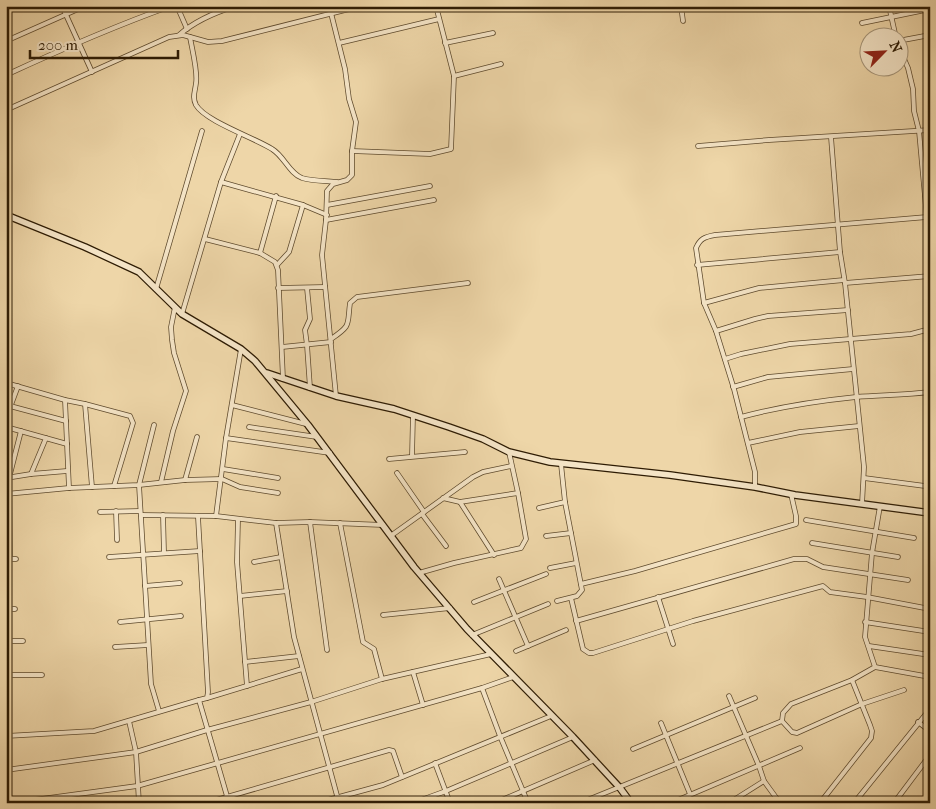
<svg xmlns="http://www.w3.org/2000/svg" width="936" height="809" font-family="'IM FELL French Canon',serif">
<rect width="100%" height="100%" fill="#eed6a8"/>
<filter id="stains"><feTurbulence type="fractalNoise" baseFrequency=".004" numOctaves="4"/><feColorMatrix values="0 0 0 0 .2 0 0 0 0 .09 0 0 0 0 .02 0 0 0 .5 -.17"/></filter>
<radialGradient id="worn" r=".72"><stop offset=".6" stop-color="#630" stop-opacity="0"/><stop offset="1" stop-color="#630" stop-opacity=".3"/></radialGradient>
<g fill="none" stroke-linecap="round" stroke-linejoin="round">
<defs>
<g id="street">
<path d="M62,6L92,72"/>
<path d="M177,6L187,29"/>
<path d="M681,6L683,21"/>
<path d="M889,6L896,38"/>
<path d="M331,13L345,69L349,99L356,122L352,151V175L347,180L333,184L327,191L326,220L322,255L336,396"/>
<path d="M862,23L930,9"/>
<path d="M179,35C195,21 216,12 236,6"/>
<path d="M190,37C192,49 198,72 196,83C195,92 192,97 196,105C205,121 255,138 272,149C284,156 289,173 302,178C311,181 327,181 337,182"/>
<path d="M6,41L85,6"/>
<path d="M898,41L930,35"/>
<path d="M339,43L439,19"/>
<path d="M445,43L493,33"/>
<path d="M898,45L908,68L913,89L914,111L919,131L930,251"/>
<path d="M6,75C60,50 115,26 171,6"/>
<path d="M454,76L501,64"/>
<path d="M6,110L169,37L183,35L208,42L222,41L361,6"/>
<path d="M831,137L840,252L845,283L864,467L862,504"/>
<path d="M698,146L769,140L930,130"/>
<path d="M352,151L430,154L451,149L454,76L436,6"/>
<path d="M221,182L303,205L327,215"/>
<path d="M327,205L430,186"/>
<path d="M326,220L434,200"/>
<path d="M205,239L260,253L275,262L278,270L283,379"/>
<path d="M260,253L276,196"/>
<path d="M277,265L289,252L303,205"/>
<path d="M697,265L840,252"/>
<path d="M845,283L930,276"/>
<path d="M278,288L325,287"/>
<path d="M307,288L310,319L305,330L307,345L310,388"/>
<path d="M156,289L202,131"/>
<path d="M704,303L759,288L844,280"/>
<path d="M182,314L221,182L240,134"/>
<path d="M716,331L755,319L768,316L848,310"/>
<path d="M331,339C352,325 347,325 350,303L357,297L468,283"/>
<path d="M282,347L331,342"/>
<path d="M725,359L741,354L790,344L911,334L930,329"/>
<path d="M6,383L65,400L85,404L130,416L133,423L114,486"/>
<path d="M733,387L768,377L853,369"/>
<path d="M65,400L69,488"/>
<path d="M85,404L92,487"/>
<path d="M232,405L306,424"/>
<path d="M10,406L66,421"/>
<path d="M741,417C778,407 817,401 856,397C880,395 905,395 930,392"/>
<path d="M6,418L18,386"/>
<path d="M154,425L139,485L151,684L159,711"/>
<path d="M6,427L67,444"/>
<path d="M249,427L317,437"/>
<path d="M226,438L330,453"/>
<path d="M748,443L800,432L859,426"/>
<path d="M412,456L413,415"/>
<path d="M389,459L465,452"/>
<path d="M223,469L278,478"/>
<path d="M397,473L424,512"/>
<path d="M31,474L46,438"/>
<path d="M6,478L31,474L67,471"/>
<path d="M864,478L925,486"/>
<path d="M185,480L197,437"/>
<path d="M161,482L173,431L186,391L174,353L172,340L171,327L175,307"/>
<path d="M755,487V472L734,389L716,331L704,303L696,248C700,239 704,237 715,235L927,217"/>
<path d="M6,494L69,488L139,485L185,480L222,479L240,487L278,493"/>
<path d="M443,498L460,502L518,493L509,452"/>
<path d="M460,502L494,555"/>
<path d="M880,506L872,553L865,637L875,667L852,680L791,704L783,713L782,721L792,732L797,733L862,704L904,690"/>
<path d="M539,508L565,502"/>
<path d="M116,511L117,540"/>
<path d="M100,512L140,511"/>
<path d="M422,514L446,546"/>
<path d="M141,515L216,516L276,523L310,522L383,525"/>
<path d="M163,515L164,553"/>
<path d="M216,516L226,438L241,349"/>
<path d="M198,517L208,692L207,698L199,700L229,803"/>
<path d="M238,519L237,562L247,686"/>
<path d="M806,520L914,538"/>
<path d="M310,522L327,650"/>
<path d="M276,523L294,637L339,803"/>
<path d="M340,523L363,642L374,649L382,679"/>
<path d="M392,535L473,477L483,472L511,466"/>
<path d="M546,536L571,533"/>
<path d="M812,543L898,557"/>
<path d="M109,557L200,551"/>
<path d="M6,559H16"/>
<path d="M10,559L9,478L21,431"/>
<path d="M254,562L281,557"/>
<path d="M550,568L576,563"/>
<path d="M419,573L454,563L521,548L526,539L518,493"/>
<path d="M499,579L528,646"/>
<path d="M581,584L635,571L796,524V516L791,494"/>
<path d="M145,586L180,583"/>
<path d="M240,596L287,591"/>
<path d="M658,597L673,644"/>
<path d="M571,598L583,649L589,653H593L693,621L823,586L830,592L867,597L930,609"/>
<path d="M557,601L577,596L582,590L565,502L561,464"/>
<path d="M474,602L546,574"/>
<path d="M6,609H15"/>
<path d="M383,615L450,608"/>
<path d="M576,621L794,559H807L823,567L908,580"/>
<path d="M120,622L181,616"/>
<path d="M865,622L930,632"/>
<path d="M472,635L548,604"/>
<path d="M6,641H23"/>
<path d="M869,646L930,655"/>
<path d="M115,647L148,645"/>
<path d="M516,651L566,630"/>
<path d="M245,662L299,656"/>
<path d="M875,667L930,677"/>
<path d="M413,672L423,705"/>
<path d="M6,675H42"/>
<path d="M482,688L500,736L528,803"/>
<path d="M729,696L759,766L764,781L780,803"/>
<path d="M207,698L302,669"/>
<path d="M129,721L136,752L139,803"/>
<path d="M918,722L930,731"/>
<path d="M661,723L690,794"/>
<path d="M6,736L94,731L199,700"/>
<path d="M633,749L755,698"/>
<path d="M435,763L450,803"/>
<path d="M6,770L136,752L207,730L311,702L382,679L491,654"/>
<path d="M12,803L137,786L482,688L513,677"/>
<path d="M206,803L389,750L393,751L402,777"/>
<path d="M317,803L383,785L551,716"/>
<path d="M413,803L446,791L573,737"/>
<path d="M495,803L595,760"/>
<path d="M580,803L782,721"/>
<path d="M671,803L800,748"/>
<path d="M729,803L764,781"/>
<path d="M820,803L871,738L872,731L870,725L852,680"/>
<path d="M854,803L930,709"/>
<path d="M894,803L930,755"/>
</g>
<g id="secondary">
<path d="M6,215L85,247L139,272L182,314L241,349L255,361L308,425L414,567L467,629L573,737L620,788L631,803"/>
<path d="M267,373L336,396L394,409L449,427L483,439L509,452L550,462L670,475L755,487L795,495L930,513"/>
</g>
</defs>
<use href="#street" stroke="#5e4a2d" stroke-width="5.5"/>
<use href="#secondary" stroke="#2e1c04" stroke-width="8"/>
<use href="#street" stroke="#f4e4c6" stroke-width="4"/>
<use href="#secondary" stroke="#f4e4c6" stroke-width="5.5"/>
</g>
<rect width="936" height="809" fill="none" stroke="#eed6a8" stroke-width="25"/>
<rect x="8" y="8" width="921" height="794" fill="none" stroke="#2e1c04" stroke-width="2.5"/>
<rect x="12" y="12" width="911" height="784" fill="none" stroke="#2e1c04"/>
<g transform="translate(884 52) rotate(66)"><circle r="24" fill="#f4e4c6" stroke="#a59478"/>
<path d="M0-4L9 19L0 12L-9 19Z" fill="#8f2418"/>
<text y="-8" font-size="14" font-weight="bold" text-anchor="middle" fill="#2e1c04">N</text>
</g>
<path d="M30 50v8h148v-8" fill="none" stroke="#2e1c04" stroke-width="2.5"/>
<text x="38" y="50" font-size="15" fill="#2e1c04" stroke="#f4e4c6" stroke-width="4" paint-order="stroke">200 m</text>
<rect width="100%" height="100%" filter="url(#stains)"/>
<rect width="100%" height="100%" fill="url(#worn)"/>
</svg>
